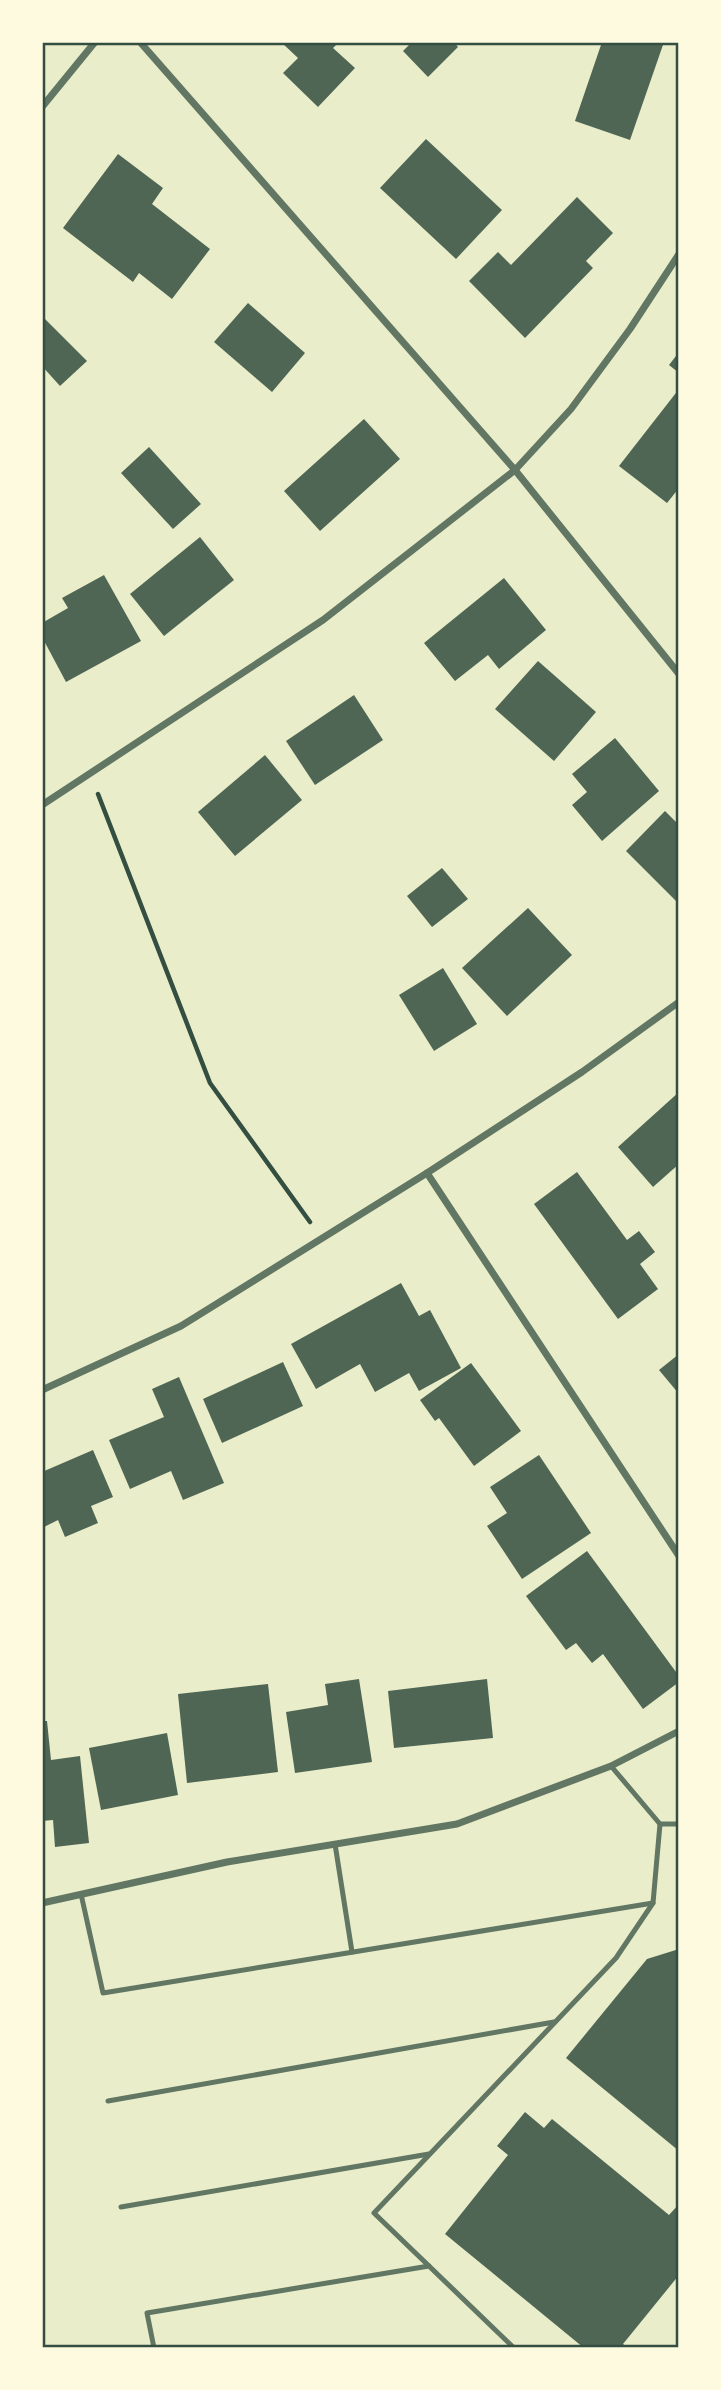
<svg xmlns="http://www.w3.org/2000/svg" width="721" height="2390" font-family="Mulish,sans-serif">
<rect width="100%" height="100%" fill="#e9edc9"/>
<g fill="#4f6655">
<path d="M281,42H339L333,48L355,68L318,107L283,73L298,58Z"/>
<path d="M412,42H454L458,47L428,77L403,51Z"/>
<path d="M602,42H664L630,140L575,121Z"/>
<path d="M426,139L502,210L456,259L380,188Z"/>
<path d="M118,154L163,188L152,204L210,249L172,299L139,273L133,282L63,228Z"/>
<path d="M577,197L613,233L586,261L593,268L525,338L469,281L498,252L511,265Z"/>
<path d="M248,303L305,353L272,392L214,342Z"/>
<path d="M42,316L87,361L60,386L42,366Z"/>
<path d="M679,352V373L669,365Z"/>
<path d="M679,389V488L667,503L619,466Z"/>
<path d="M364,419L400,459L320,531L284,491Z"/>
<path d="M149,447L201,504L173,529L121,473Z"/>
<path d="M200,537L234,580L164,636L130,594Z"/>
<path d="M104,575L141,641L66,682L42,637V623L68,608L62,598Z"/>
<path d="M504,578L546,630L499,669L488,655L455,681L424,643Z"/>
<path d="M538,661L596,712L554,761L495,709Z"/>
<path d="M354,695L383,740L315,785L286,741Z"/>
<path d="M615,738L659,791L602,841L572,805L587,792L572,774Z"/>
<path d="M265,755L302,800L235,856L198,812Z"/>
<path d="M665,811L679,825V904L626,851Z"/>
<path d="M442,868L468,899L432,927L407,896Z"/>
<path d="M528,908L572,955L507,1016L462,968Z"/>
<path d="M443,968L477,1024L434,1051L399,995Z"/>
<path d="M679,1092V1164L653,1187L618,1147Z"/>
<path d="M577,1172L627,1240L639,1231L655,1252L640,1264L658,1289L618,1319L534,1204Z"/>
<path d="M401,1283L419,1316L430,1310L461,1368L419,1391L409,1373L375,1392L360,1364L316,1389L291,1344Z"/>
<path d="M679,1354V1394L659,1370Z"/>
<path d="M283,1362L303,1406L222,1443L203,1399Z"/>
<path d="M471,1363L521,1431L474,1466L439,1418L435,1421L420,1400Z"/>
<path d="M179,1377L224,1483L183,1500L171,1471L130,1489L109,1440L164,1417L152,1389Z"/>
<path d="M93,1450L113,1497L91,1506L98,1523L65,1537L58,1520L42,1528V1472Z"/>
<path d="M539,1455L591,1533L522,1579L487,1526L507,1513L490,1487Z"/>
<path d="M587,1551L679,1676V1682L643,1709L603,1654L592,1663L576,1643L566,1650L526,1596Z"/>
<path d="M359,1679L372,1762L295,1773L286,1712L328,1705L325,1684Z"/>
<path d="M487,1679L493,1738L394,1748L388,1691Z"/>
<path d="M268,1684L278,1772L187,1783L178,1694Z"/>
<path d="M42,1721H47L51,1760L80,1756L89,1843L55,1847L53,1820L42,1821Z"/>
<path d="M167,1733L178,1795L101,1810L89,1748Z"/>
<path d="M679,1949V2151L566,2058L647,1959Z"/>
<path d="M525,2112L544,2128L552,2119L669,2215L679,2204V2275L623,2344L628,2348H584L445,2234L508,2155L497,2146Z"/>
</g>
<g fill="none" stroke-linecap="round" stroke-linejoin="round">
<path stroke="#344e41" stroke-width="4.5" d="M98,794L210,1083L310,1222"/>
<g stroke="#617663" stroke-width="5">
<path d="M611,1766L660,1824H679"/>
<path d="M335,1844L352,1952"/>
<path d="M81,1894L103,1993L653,1903"/>
<path d="M108,2101L554,2022"/>
<path d="M121,2207L429,2154"/>
<path d="M154,2348L147,2313L429,2266"/>
<path d="M514,2348L374,2213L616,1958L653,1903L660,1824"/>
</g>
<g stroke="#617663" stroke-width="7">
<path d="M140,42L515,470L679,674"/>
<path d="M42,107L95,42"/>
<path d="M42,805L323,620L515,470L571,409L630,329L679,254"/>
<path d="M427,1173L679,1556"/>
<path d="M42,1390L181,1326L427,1173L582,1072L679,1002"/>
<path d="M42,1903L227,1862L457,1824L611,1766L679,1731"/>
</g>
</g>
<rect width="721" height="2390" fill="none" stroke="#fefae0" stroke-width="88"/>
<rect x="44" y="44" width="633" height="2302" fill="none" stroke="#344e41" stroke-width="2.5"/>
</svg>
